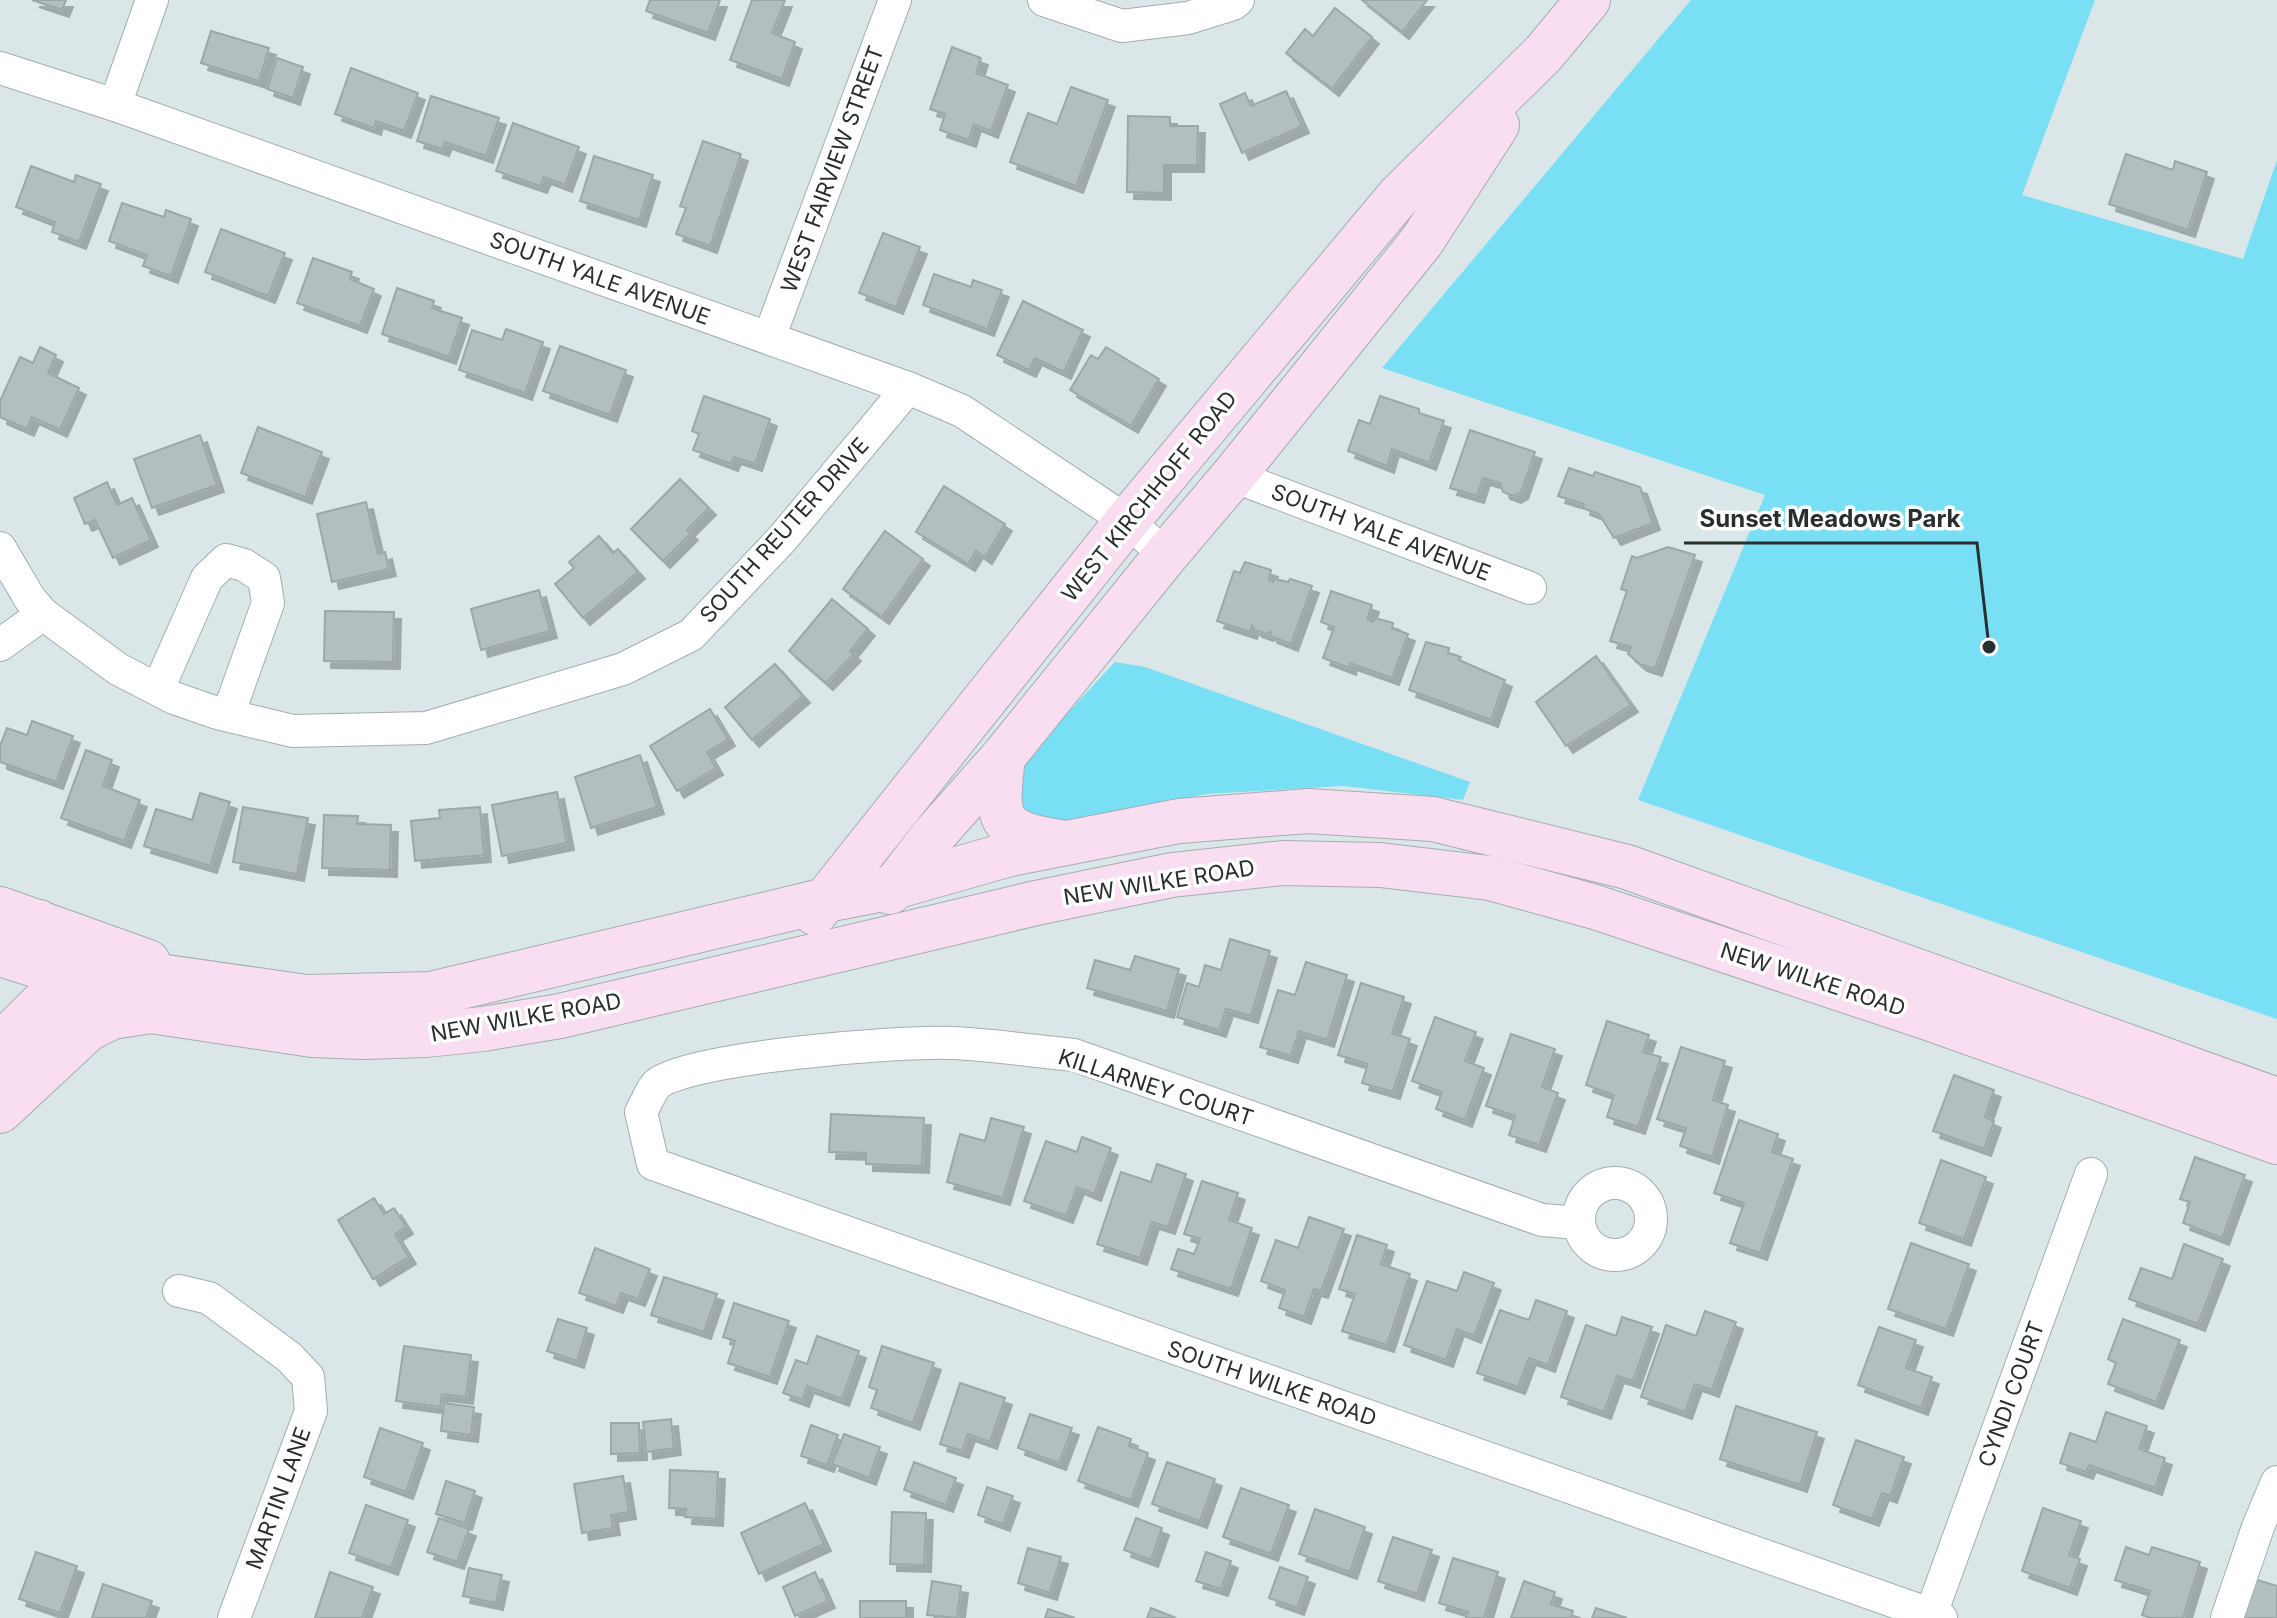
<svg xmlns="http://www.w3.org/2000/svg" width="2277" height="1618" font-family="Inter,sans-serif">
<defs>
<filter id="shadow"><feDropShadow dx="7" dy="7" stdDeviation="0" flood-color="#0004"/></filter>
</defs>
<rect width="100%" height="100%" fill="#dae6e8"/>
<g fill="#79dff4">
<path d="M1691,0H2095L2022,195L2243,259L2277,160V1019L1638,800L1765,495L1382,368Z"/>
<path d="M1115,662L1145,667L1470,782L1463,800L1344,786L1206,794L1073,822H1046L1034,817L1017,803L1016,769Z"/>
</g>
<g fill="#b3bec1" stroke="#9ca7a9" stroke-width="2" filter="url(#shadow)">
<path d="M32,0H66L62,10Z"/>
<path d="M650,0H720L708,33L646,11Z"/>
<path d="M752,0H785L772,33L795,42L782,79L730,60Z"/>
<path d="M1362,0H1427L1402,32Z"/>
<path d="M1335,8L1372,37L1332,89L1286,53L1305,29L1313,36Z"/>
<path d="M211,31L269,48L259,81L201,63Z"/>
<path d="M952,47L981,58L976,73L1008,85L991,131L974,124L969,140L940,130L945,114L930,109Z"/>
<path d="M277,58L303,67L293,98L267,89Z"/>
<path d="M351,68L418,93L404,131L376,121L374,128L335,114Z"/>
<path d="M1071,87L1108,100L1076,186L1010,162L1028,113L1057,124Z"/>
<path d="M1286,91L1302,126L1242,153L1220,104L1245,93L1251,106Z"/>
<path d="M431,96L499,118L486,156L445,142L442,149L417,141Z"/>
<path d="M1128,116L1170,117V126H1198L1197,165H1164V193L1127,192Z"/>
<path d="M513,123L579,147L565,185L544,177L540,186L496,171Z"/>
<path d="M703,141L741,154L710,246L676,234L686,208L680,206Z"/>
<path d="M2126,154L2173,170L2175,161L2207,172L2188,230L2109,204Z"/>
<path d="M594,156L653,175L639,220L580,201Z"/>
<path d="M31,166L74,182L76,175L101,184L79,242L52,232L55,222L16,207Z"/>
<path d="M122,203L164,217L166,210L191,219L171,276L143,266L147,255L109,241Z"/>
<path d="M221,229L285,253L268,296L205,272Z"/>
<path d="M883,233L920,247L896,307L859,293Z"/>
<path d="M313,258L352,272L350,279L374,289L360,326L297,303Z"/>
<path d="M934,274L971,287L973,280L1002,290L987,329L923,305Z"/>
<path d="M397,288L434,301L432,308L462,318L449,357L382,334Z"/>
<path d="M1023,301L1083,330L1064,372L1035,358L1029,370L997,355Z"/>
<path d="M506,329L543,342L525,393L459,370L472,330L502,340Z"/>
<path d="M560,346L626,370L610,415L543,391Z"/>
<path d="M40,347L56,355L48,373L79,388L60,430L32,417L27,429L0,417V401L20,357L33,363Z"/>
<path d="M1106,347L1159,379L1131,426L1070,390L1091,355L1098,359Z"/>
<path d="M704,396L770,419L755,464L734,457L731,464L693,450L699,434L692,431Z"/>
<path d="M1380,396L1419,409V413L1444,421L1429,463L1392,449L1387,466L1348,451L1359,420L1370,424Z"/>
<path d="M258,427L322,452L305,497L241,473Z"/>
<path d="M1470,430L1535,452L1521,492L1514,496L1503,492L1500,483L1483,478L1477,496L1450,488Z"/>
<path d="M200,435L217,485L152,508L134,459Z"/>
<path d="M1569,468L1593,476L1595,472L1640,487L1653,523L1614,538L1599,514L1583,508L1584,504L1558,496Z"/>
<path d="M680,479L709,508L687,530L691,533L663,561L631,529Z"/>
<path d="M107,482L117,505L132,498L151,540L113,558L95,520L85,524L74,498Z"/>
<path d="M944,486L1005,524L985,557L976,551L968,564L916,532Z"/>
<path d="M366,502L378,554L385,552L389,569L332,582L317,514Z"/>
<path d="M885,531L923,559L882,617L843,589Z"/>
<path d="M599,536L613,553L618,549L638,572L583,618L555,584L574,568L569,562Z"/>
<path d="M1668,547L1695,555L1655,669L1640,664L1628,654L1631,647L1610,641L1627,591L1621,589L1632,556L1637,558Z"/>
<path d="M1245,562L1271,570L1269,580L1273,582L1275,579L1288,582L1290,579L1312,586L1291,644L1270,636L1271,632L1266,634L1255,630L1252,626L1250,632L1217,621L1234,571L1240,573Z"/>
<path d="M539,590L550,631L481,650L471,609Z"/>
<path d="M1331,591L1372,605L1367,619L1373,622L1375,618L1393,623L1392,628L1408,634L1392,678L1350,663L1349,668L1323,658L1334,627L1321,622Z"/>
<path d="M832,599L868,629L850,651L854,654L826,683L789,651Z"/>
<path d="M325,611L394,612L393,662L324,661Z"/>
<path d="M1426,642L1449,648L1448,653L1461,657L1459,660L1505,680L1491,720L1409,690Z"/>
<path d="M1596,656L1631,705L1566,746L1536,702Z"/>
<path d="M775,664L803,696L752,740L725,707Z"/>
<path d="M710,709L728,739L707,752L716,768L677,791L650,746Z"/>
<path d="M32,721L73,736L56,782L0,762V746L7,728L27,735Z"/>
<path d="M86,750L112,760L103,786L140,800L124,841L61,818Z"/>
<path d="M640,755L657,807L591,828L575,777Z"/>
<path d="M557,792L567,843L502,856L492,805Z"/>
<path d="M200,793L230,802L210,866L144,846L156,809L192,820Z"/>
<path d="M243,807L308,818L297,874L233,862Z"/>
<path d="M480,807L484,855L415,861L411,821L440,818L439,810Z"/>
<path d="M324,815L358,816L357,824L391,825L390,870L322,868Z"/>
<path d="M1230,939L1270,951L1251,1016L1226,1009L1219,1030L1177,1017L1187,983L1199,987L1205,965L1221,970Z"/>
<path d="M1135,956L1179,969L1167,1011L1087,988L1095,960L1130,970Z"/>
<path d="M1306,962L1347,975L1327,1040L1299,1031L1291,1056L1260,1047L1278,990L1295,995Z"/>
<path d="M1361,983L1404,997L1392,1033L1410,1039L1393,1092L1362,1083L1368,1064L1338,1055Z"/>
<path d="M1435,1017L1476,1032L1465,1061L1484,1068L1465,1120L1436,1109L1442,1092L1412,1081Z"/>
<path d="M1607,1021L1649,1035L1643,1052L1661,1057L1638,1127L1607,1117L1614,1095L1586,1085Z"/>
<path d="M1511,1034L1555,1049L1542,1087L1558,1093L1539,1145L1509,1135L1515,1116L1486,1106Z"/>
<path d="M1681,1047L1725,1061L1713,1100L1728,1105L1712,1157L1680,1146L1686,1128L1657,1119Z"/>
<path d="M1954,1075L1994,1090L1985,1117L1994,1121L1984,1149L1933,1131Z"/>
<path d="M831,1114L924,1118L922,1166L866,1164V1153L829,1152Z"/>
<path d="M991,1118L1024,1127L1003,1198L947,1182L960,1134L985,1141Z"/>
<path d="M1739,1120L1778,1134L1772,1152L1793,1159L1760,1253L1730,1243L1744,1203L1714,1193Z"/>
<path d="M1082,1137L1111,1148L1094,1194L1077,1187L1066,1216L1024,1201L1046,1141L1077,1152Z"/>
<path d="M2195,1157L2245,1175L2222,1238L2183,1223L2190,1202L2180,1199Z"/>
<path d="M1941,1160L1986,1177L1964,1239L1919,1223Z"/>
<path d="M1157,1164L1186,1174L1168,1227L1152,1222L1140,1258L1097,1244L1121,1172L1151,1182Z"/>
<path d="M1202,1181L1238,1193L1229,1220L1252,1228L1231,1289L1171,1269L1178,1249L1194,1254L1200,1239L1184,1234Z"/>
<path d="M374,1198L384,1214L394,1208L406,1227L395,1234L409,1257L373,1279L338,1220Z"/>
<path d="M1309,1217L1344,1229L1321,1291L1314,1289L1304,1317L1279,1308L1285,1290L1261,1281L1276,1240L1298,1248Z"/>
<path d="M1357,1235L1387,1245L1381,1264L1410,1274L1387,1345L1342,1331L1355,1294L1339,1289Z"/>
<path d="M1911,1243L1969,1264L1946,1329L1888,1309Z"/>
<path d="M2184,1244L2223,1259L2198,1324L2129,1299L2141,1268L2172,1279Z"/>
<path d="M595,1248L650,1269L638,1299L621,1293L616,1306L579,1293Z"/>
<path d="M1464,1272L1494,1283L1474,1336L1457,1329L1446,1360L1404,1345L1427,1281L1457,1291Z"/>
<path d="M664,1277L717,1294L704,1332L651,1315Z"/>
<path d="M1536,1300L1567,1311L1548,1365L1529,1358L1518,1387L1477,1373L1500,1310L1529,1320Z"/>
<path d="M734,1303L789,1321L770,1377L728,1363L735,1341L723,1337Z"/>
<path d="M1705,1311L1736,1322L1712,1390L1695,1384L1685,1412L1641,1397L1666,1325L1696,1336Z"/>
<path d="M1622,1317L1652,1327L1633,1381L1617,1376L1604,1412L1561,1397L1586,1325L1616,1336Z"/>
<path d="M558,1319L587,1328L577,1361L547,1351Z"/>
<path d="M2123,1319L2180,1340L2156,1402L2108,1384L2116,1363L2108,1359Z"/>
<path d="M1879,1327L1916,1340L1906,1368L1932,1377L1921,1408L1858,1385Z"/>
<path d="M817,1336L859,1351L842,1399L807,1386L802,1400L783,1393L796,1360L807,1364Z"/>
<path d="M404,1346L471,1355L466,1397L442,1394L440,1407L396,1401Z"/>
<path d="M882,1346L934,1363L913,1423L871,1408L877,1390L869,1387Z"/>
<path d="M960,1383L1005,1398L990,1442L968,1434L962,1451L940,1444Z"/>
<path d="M444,1403L474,1407L471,1435L441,1431Z"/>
<path d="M1736,1406L1817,1432L1800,1485L1720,1459Z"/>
<path d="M2106,1412L2147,1426L2139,1449L2165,1458L2155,1488L2089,1465L2086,1472L2060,1463L2070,1433L2096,1442Z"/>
<path d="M1030,1414L1072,1428L1059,1463L1018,1448Z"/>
<path d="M671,1419L674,1448L646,1452L643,1422Z"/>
<path d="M611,1423H639L640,1453L611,1454Z"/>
<path d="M811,1425L838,1435L827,1465L801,1456Z"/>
<path d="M1098,1427L1131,1439L1129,1446L1148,1453L1131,1500L1078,1481Z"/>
<path d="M380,1428L423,1443L406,1492L364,1477Z"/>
<path d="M844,1434L880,1447L869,1478L832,1464Z"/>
<path d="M1856,1440L1904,1457L1890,1496L1882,1493L1872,1519L1833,1505Z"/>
<path d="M914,1462L956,1478L946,1505L904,1490Z"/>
<path d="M1167,1462L1215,1479L1200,1521L1152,1504Z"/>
<path d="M670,1470L718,1472L716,1519L685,1517L686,1509L669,1508Z"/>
<path d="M623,1476L629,1512L611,1515L613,1528L582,1533L574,1484Z"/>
<path d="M446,1481L475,1491L465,1523L436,1514Z"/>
<path d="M987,1487L1013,1496L1003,1524L978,1515Z"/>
<path d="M1241,1488L1289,1505L1271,1554L1223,1537Z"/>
<path d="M805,1503L824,1544L759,1574L741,1533Z"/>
<path d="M366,1505L408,1520L391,1568L349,1553Z"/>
<path d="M2043,1508L2081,1521L2069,1555L2080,1559L2070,1588L2022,1571Z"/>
<path d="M1315,1509L1365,1527L1350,1572L1299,1554Z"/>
<path d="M892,1512L926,1513L924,1565L890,1564Z"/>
<path d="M439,1518L469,1529L457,1562L427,1552Z"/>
<path d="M1136,1518L1162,1528L1151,1560L1124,1550Z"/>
<path d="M1393,1537L1432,1550L1417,1594L1378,1581Z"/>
<path d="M2126,1547L2149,1555L2152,1547L2200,1562L2183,1618H2151L2142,1615L2150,1591L2115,1580Z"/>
<path d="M1028,1548L1061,1557L1050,1593L1018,1583Z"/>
<path d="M36,1552L77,1566L60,1613L19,1599Z"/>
<path d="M1206,1552L1231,1561L1221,1589L1196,1581Z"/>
<path d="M1453,1558L1498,1572L1484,1618H1466L1468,1612L1439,1603Z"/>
<path d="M1280,1567L1308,1577L1297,1608L1269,1598Z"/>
<path d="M469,1568L502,1575L496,1603L463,1596Z"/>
<path d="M330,1572L373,1587L362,1618H315Z"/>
<path d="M815,1572L828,1601L795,1616L783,1587Z"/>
<path d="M2254,1579L2277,1586V1618H2241Z"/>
<path d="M932,1581L961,1586L957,1618L927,1615Z"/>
<path d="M1524,1581L1555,1592L1551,1604L1573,1611L1571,1618H1511Z"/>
<path d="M103,1584L152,1601L146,1618H92Z"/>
<rect x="860" y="1601" width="46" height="17"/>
<path d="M1151,1608L1176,1618H1147Z"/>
<path d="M1596,1608L1627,1618H1592Z"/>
<path d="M1048,1609L1075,1618H1045Z"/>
</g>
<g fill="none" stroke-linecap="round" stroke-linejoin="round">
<defs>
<g id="street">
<path d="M1044,0L1122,26L1188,18L1233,4L1238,0"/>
<path d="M0,68L115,105L908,388L962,411L1127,521L1166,555"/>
<path d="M115,105L152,0"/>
<path d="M769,338L895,0"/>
<path d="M1233,476L1530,588"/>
<path d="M0,548L30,599L43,614L118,669L174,698L217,713L293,731L426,728L623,669L691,635L782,539L908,388"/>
<path d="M0,645L43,614"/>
<path d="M158,689L207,578L226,560L244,565L264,578L268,603L228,715"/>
<circle cx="1615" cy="1219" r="36"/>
<path d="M1579,1223L1542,1220L1074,1055C1034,1051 993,1045 952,1043C908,1040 681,1058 656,1085C650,1092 646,1104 641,1112L653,1164L1941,1618"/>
<path d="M179,1291L209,1298L289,1357L308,1377L311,1411L234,1618"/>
<path d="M1931,1614L2091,1174"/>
<path d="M2227,1618L2258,1527L2277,1482"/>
</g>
<g id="secondary">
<path d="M1003,757C996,818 994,832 1060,842"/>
<path d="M890,892L933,836L1003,757L1166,555L1233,476L1422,241L1497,125"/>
<path d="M0,909L148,962"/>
<path d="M815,913L1127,521L1398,197L1544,53L1588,0"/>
<path d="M0,954L70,976L122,1002L151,1011L312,1035L364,1037L426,1035L483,1029L560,1016L1036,903L1172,875L1283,863L1380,865L1490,878L1595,907L1928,1018L2277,1142"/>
<path d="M0,1045L70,976L95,972H131L306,997L431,994L822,901L894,887L1010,854L1179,821L1308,811L1433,819L1627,867L2277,1100"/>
<path d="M0,1077C19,1057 63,1022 70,996C77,969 55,941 39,922"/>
<path d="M0,1111L88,1029L112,1017L151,1011"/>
</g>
</defs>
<use href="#street" stroke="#a3aeb0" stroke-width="34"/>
<use href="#secondary" stroke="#a3aeb0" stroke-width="46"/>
<use href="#street" stroke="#fff" stroke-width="32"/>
<use href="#secondary" stroke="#f9ddf0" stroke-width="44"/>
</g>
<g text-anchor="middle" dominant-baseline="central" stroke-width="7" stroke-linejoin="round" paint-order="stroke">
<g font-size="22" fill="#292e2f" stroke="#fff">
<text transform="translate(832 169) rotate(-70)">WEST FAIRVIEW STREET</text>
<text transform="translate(600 278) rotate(20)">SOUTH YALE AVENUE</text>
<text transform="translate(1149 496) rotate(-51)">WEST KIRCHHOFF ROAD</text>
<text transform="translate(784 530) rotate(-48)">SOUTH REUTER DRIVE</text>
<text transform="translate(1381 532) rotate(21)">SOUTH YALE AVENUE</text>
<text transform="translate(1159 882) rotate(-9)">NEW WILKE ROAD</text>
<text transform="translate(1813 979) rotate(18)">NEW WILKE ROAD</text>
<text transform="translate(526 1017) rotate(-10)">NEW WILKE ROAD</text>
<text transform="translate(1156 1087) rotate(18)">KILLARNEY COURT</text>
<text transform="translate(1272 1383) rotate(19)">SOUTH WILKE ROAD</text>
<text transform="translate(2011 1394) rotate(-70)">CYNDI COURT</text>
<text transform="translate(278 1498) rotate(-70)">MARTIN LANE</text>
</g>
</g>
<path fill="none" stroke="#292e2f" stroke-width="3" d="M1989 647L1977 543H1684"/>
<circle fill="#292e2f" stroke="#fff" stroke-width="3" cx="1989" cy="647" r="8"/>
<g font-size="24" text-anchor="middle" font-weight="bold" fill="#292e2f" stroke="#fff" stroke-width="7" stroke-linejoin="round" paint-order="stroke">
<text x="1830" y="527">Sunset Meadows Park</text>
</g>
</svg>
